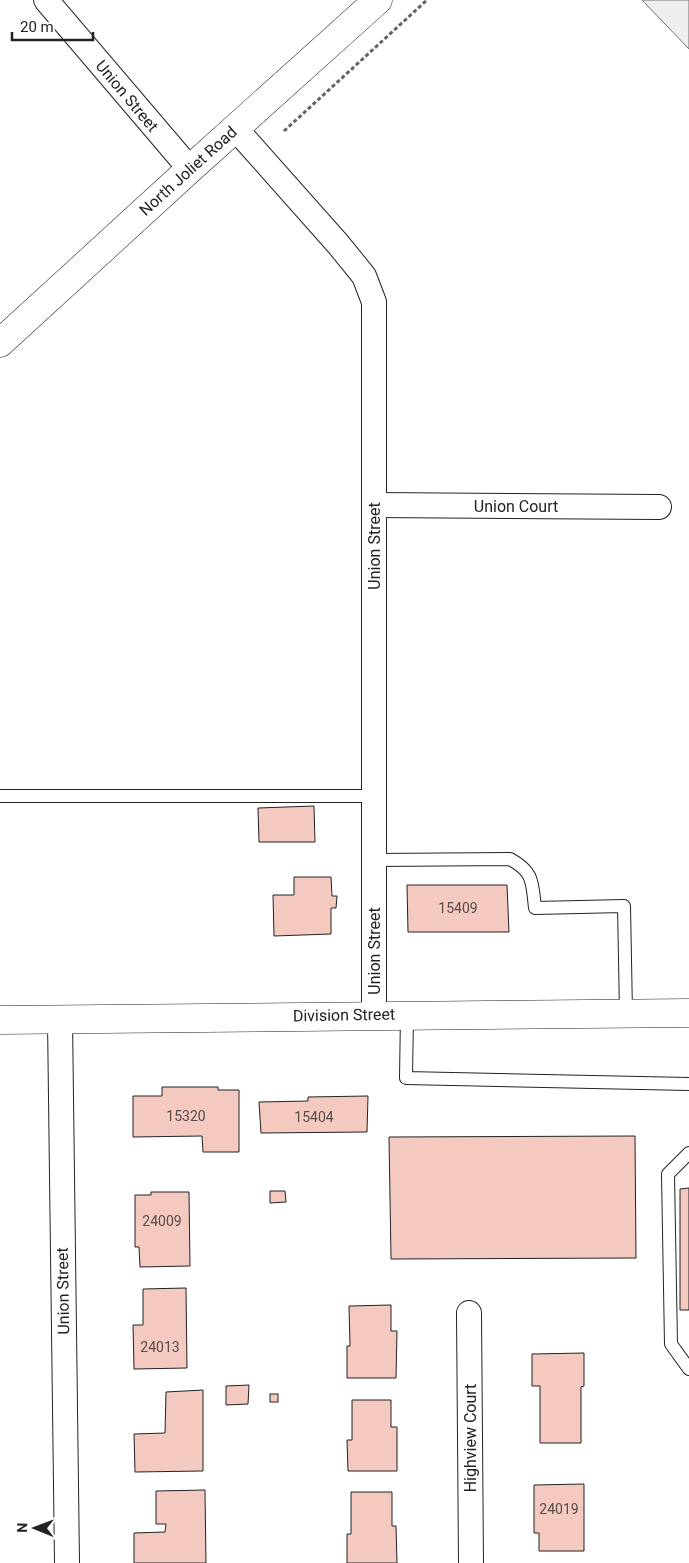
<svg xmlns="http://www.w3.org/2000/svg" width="689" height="1563" font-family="Roboto,sans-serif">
<rect width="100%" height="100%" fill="#fff"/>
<path fill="#eee" stroke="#6f6f6f" d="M642,0H689V49Z"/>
<g fill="#f3c9c0" stroke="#222">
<path d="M314,806L315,842H259L258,808Z"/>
<path d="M294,877H331L332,896H337L336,908H331V934L274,936L273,895H294Z"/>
<path d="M407,885H507L509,932H408Z"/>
<path d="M162,1087H218V1090H239V1152H203L202,1136L133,1137V1096H162Z"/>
<path d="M368,1096L367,1132L261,1133L259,1102L308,1101V1097Z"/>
<path d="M635,1136L636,1258L391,1259L389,1137Z"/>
<path d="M689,1188V1310H680V1189Z"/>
<path d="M270,1191H285L286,1202L270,1203Z"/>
<path d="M151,1192H189L190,1266L140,1267L139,1247H135V1195H151Z"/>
<path d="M186,1288L187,1368L134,1369L133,1325H143V1289Z"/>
<path d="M391,1305V1331H397L396,1378H347V1346H350L349,1306Z"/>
<path d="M584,1353V1386L581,1387V1443H540V1386H532V1354Z"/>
<path d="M249,1385L248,1404L226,1405V1386Z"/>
<path d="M203,1390V1471L135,1472L134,1434L165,1433L166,1392Z"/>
<rect x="270" y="1394" width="8" height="8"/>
<path d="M352,1400H391V1427H397V1471H348L347,1440H352Z"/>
<path d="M584,1484V1551H539V1533H534V1485Z"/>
<path d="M205,1490L206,1563H134V1533L165,1532L166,1524H156V1491Z"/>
<path d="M351,1492H392V1526H396L397,1563H347V1534H351Z"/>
</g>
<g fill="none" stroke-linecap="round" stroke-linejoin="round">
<defs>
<g id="service">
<path d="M0,796H374"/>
<path d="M374,860L510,859C534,872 532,882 535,908L624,906L626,1013"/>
<path d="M407,1014L406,1078L689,1084"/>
<path d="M689,1153L668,1174L671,1344L689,1369"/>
</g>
<g id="minor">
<path d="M46,0L190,169"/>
<path d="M235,128L338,244L364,276L374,302V1015"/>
<path d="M374,505L659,507"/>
<path d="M60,1020L67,1563"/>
<path d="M469,1313L471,1563"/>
</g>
<g id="primary">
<path d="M0,343L190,169L378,0"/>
<path d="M0,1020L689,1013"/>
</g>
</defs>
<use href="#service" stroke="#222" stroke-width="14"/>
<use href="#minor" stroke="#222" stroke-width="26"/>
<use href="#primary" stroke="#222" stroke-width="29"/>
<path stroke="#646464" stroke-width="3" stroke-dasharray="4 2.5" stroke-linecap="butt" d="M284,131L427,0"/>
<use href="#service" stroke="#fff" stroke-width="12"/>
<use href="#minor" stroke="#fff" stroke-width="24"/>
<use href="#primary" stroke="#fff" stroke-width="28"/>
</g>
<g text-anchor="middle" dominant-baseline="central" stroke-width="4" stroke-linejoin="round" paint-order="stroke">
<g font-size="14" fill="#564c4a">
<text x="458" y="908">15409</text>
<text x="186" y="1116">15320</text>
<text x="314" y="1117">15404</text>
<text x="162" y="1221">24009</text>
<text x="160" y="1347">24013</text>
<text x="559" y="1509">24019</text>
</g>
<g font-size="16" fill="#222" stroke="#fff">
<text transform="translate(127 96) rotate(50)">Union Street</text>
<text transform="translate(188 171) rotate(-42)">North Joliet Road</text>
<text x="516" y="506">Union Court</text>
<text transform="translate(374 546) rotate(-90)">Union Street</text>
<text transform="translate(374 951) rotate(-90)">Union Street</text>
<text transform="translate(344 1015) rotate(-1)">Division Street</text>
<text transform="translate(63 1291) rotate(-91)">Union Street</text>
<text transform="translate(470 1438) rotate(-90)">Highview Court</text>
</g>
</g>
<g transform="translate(35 1528) rotate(271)" stroke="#ffffff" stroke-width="4" paint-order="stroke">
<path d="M0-4L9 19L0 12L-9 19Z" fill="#222222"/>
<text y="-8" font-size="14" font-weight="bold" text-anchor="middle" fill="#222222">N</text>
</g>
<path d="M12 32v8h81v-8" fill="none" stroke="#222222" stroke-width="2.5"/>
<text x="20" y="32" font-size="15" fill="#222222" stroke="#ffffff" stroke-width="4" paint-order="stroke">20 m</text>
</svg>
